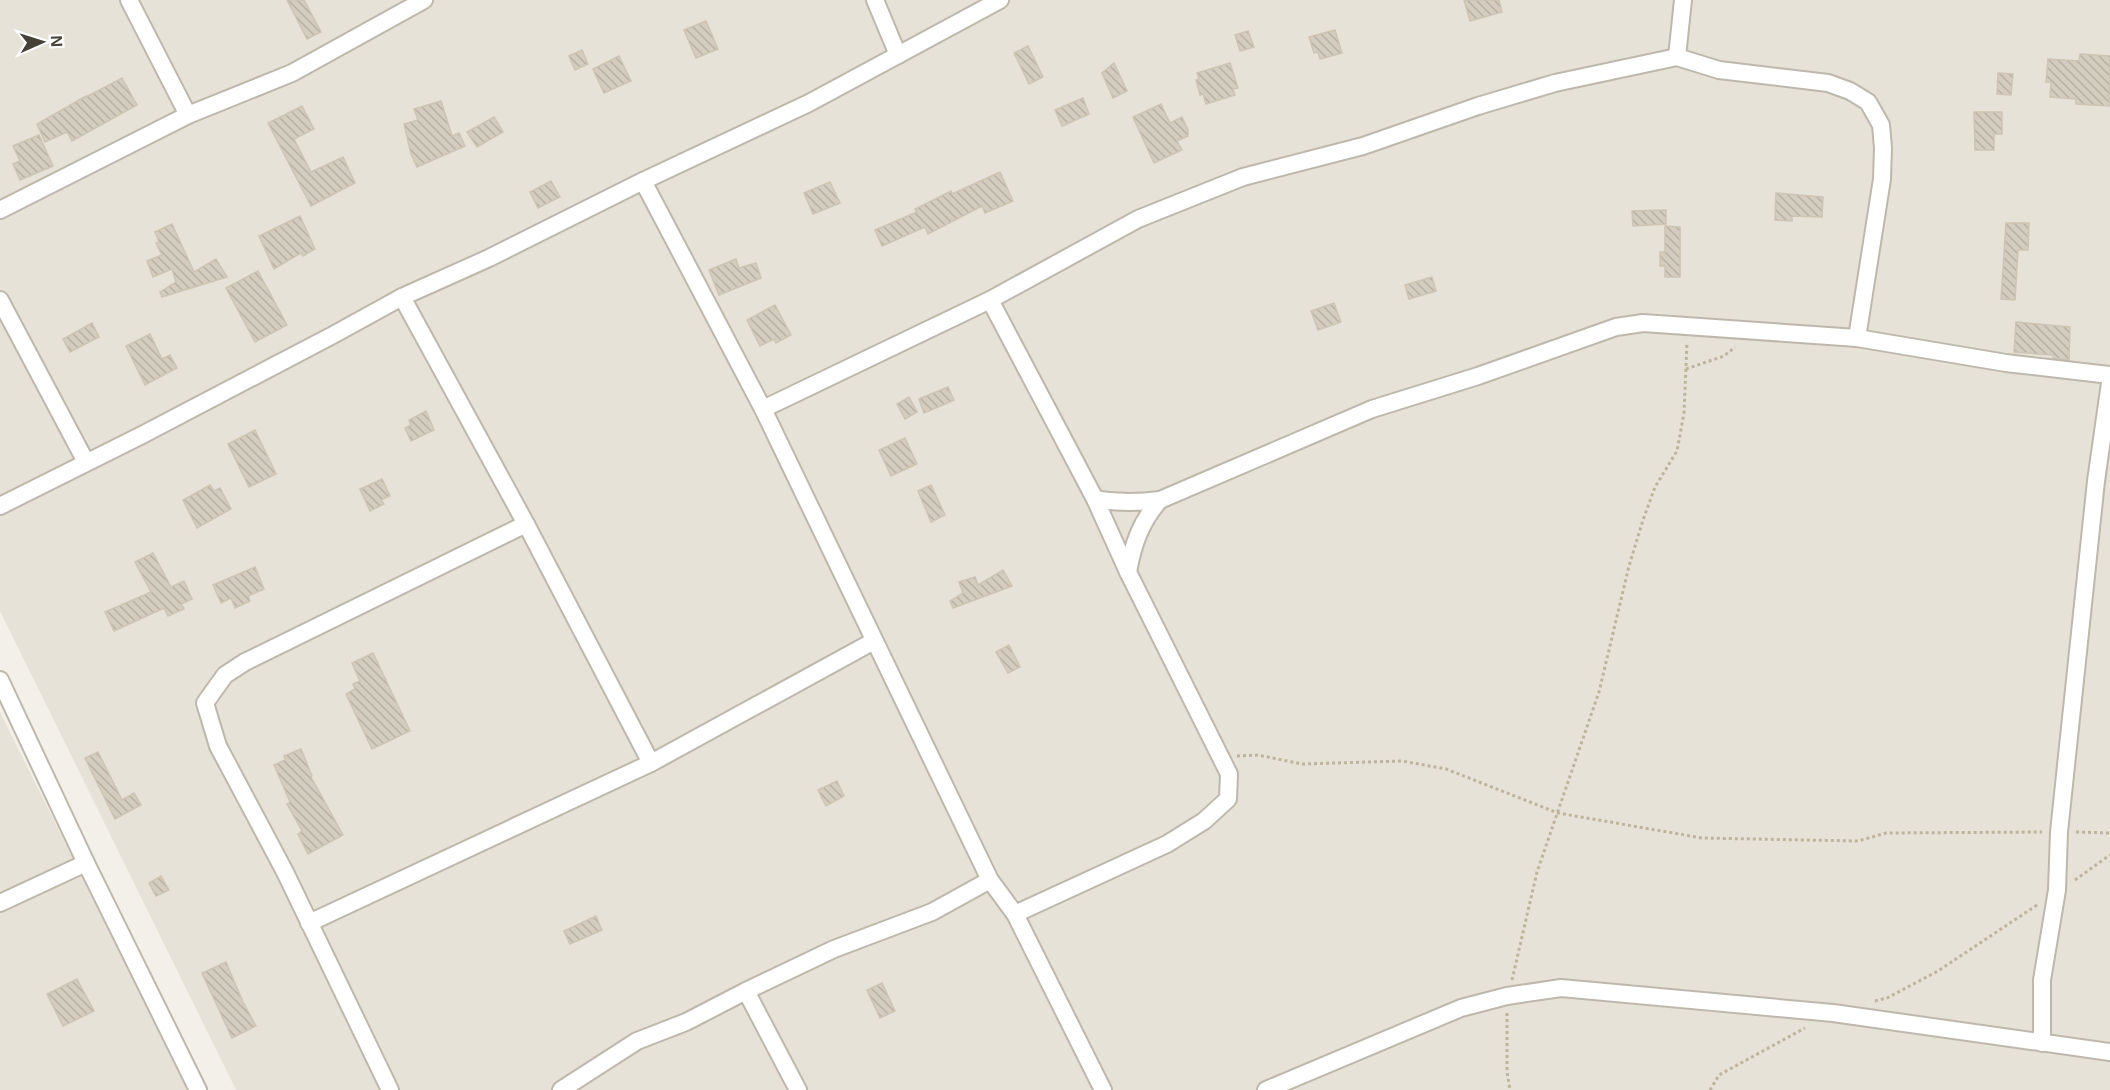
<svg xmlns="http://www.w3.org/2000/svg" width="2110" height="1090" font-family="Helvetica,sans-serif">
<defs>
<pattern id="building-back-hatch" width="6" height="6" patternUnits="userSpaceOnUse" patternTransform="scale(1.5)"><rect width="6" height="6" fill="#d4ccbf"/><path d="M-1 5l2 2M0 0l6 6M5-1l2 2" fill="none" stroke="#b7b0a5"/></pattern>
</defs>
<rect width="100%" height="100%" fill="#f3f0e9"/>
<g fill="#e6e2d7">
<path d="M0,0H2110V1090H236L0,611Z"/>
<path d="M0,712L188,1090H0Z"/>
</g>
<g fill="url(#building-back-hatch)" stroke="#cec4b3" stroke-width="1.5">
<path d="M287,0H304L321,32L307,39Z"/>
<path d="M1464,0H1499L1502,12L1470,21Z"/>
<path d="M706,21L718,49L696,58L684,30Z"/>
<path d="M1335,30L1342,53L1320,59L1318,52L1314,53L1309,37Z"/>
<path d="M1248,31L1254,47L1240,51L1235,35Z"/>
<path d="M1028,46L1043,77L1029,84L1014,53Z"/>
<path d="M582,50L588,64L575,70L569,56Z"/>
<path d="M2080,54L2110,56L2109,106L2076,104V99L2050,97L2051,82H2046L2048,59L2079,61Z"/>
<path d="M619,56L631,81L604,93L593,69Z"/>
<path d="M1114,63L1127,91L1113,98L1102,73Z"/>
<path d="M1230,63L1238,88L1233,89L1235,95L1206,104L1203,94L1200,95L1196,80L1199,79L1197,73Z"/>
<path d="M1998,73L2013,74L2011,95L1997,94Z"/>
<path d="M122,78L137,105L72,141L67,132L45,142L37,124L86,96V97Z"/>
<path d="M1083,98L1089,114L1062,126L1055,110Z"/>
<path d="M441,101L452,136L459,133L465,146L417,167L411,154L404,124L418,120L414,109Z"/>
<path d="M1161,104L1170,123L1182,117L1188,130V136L1177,141L1182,150L1154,163L1133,117Z"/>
<path d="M302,106L314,129L294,139L311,172L343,157L355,183L311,206L268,123Z"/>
<path d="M1974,112H2002V134H1994V150H1975Z"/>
<path d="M494,117L503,132L477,147L467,132Z"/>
<path d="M39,135L53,166L20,180L13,164L20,161L13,146Z"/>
<path d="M1000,172L1013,201L985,213L982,206L928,234L925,227L882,246L875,230L917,212L915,209L951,191L952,194Z"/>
<path d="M551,181L560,197L538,208L530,192Z"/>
<path d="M830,182L840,203L813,214L804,193Z"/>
<path d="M1776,193L1823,197L1822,217L1792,216V221L1775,220Z"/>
<path d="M1666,210V224L1633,226L1632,211Z"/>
<path d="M300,216L315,249L303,256L301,253L274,269L259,236Z"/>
<path d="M2006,223H2029L2028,250H2018L2015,300L2001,299Z"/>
<path d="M172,224L194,272L216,259L227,277L162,297L160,292L176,282L172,269L153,277L147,261L162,255L156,243L159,242L155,232Z"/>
<path d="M1665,226L1680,227V277H1665V266H1660V252H1665Z"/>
<path d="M736,259L739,268L756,263L761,278L719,295L709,270Z"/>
<path d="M258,271L287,325L255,342L226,288Z"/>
<path d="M1432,277L1436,291L1409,299L1405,285Z"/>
<path d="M1334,303L1341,322L1318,330L1311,311Z"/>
<path d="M775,305L791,335L776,343L774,339L760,346L747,320Z"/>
<path d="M2016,322L2070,327L2069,360L2053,358V355L2014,352Z"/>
<path d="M92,323L99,337L70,352L63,339Z"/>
<path d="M150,334L162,359L170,355L177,368L145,385L126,346Z"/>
<path d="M948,387L954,400L924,413L919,399Z"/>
<path d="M909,397L917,412L905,419L897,404Z"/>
<path d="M426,411L434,430L411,441L405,428L411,425L409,420Z"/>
<path d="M255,430L276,474L249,487L228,444Z"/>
<path d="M905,438L917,464L891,476L879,450Z"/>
<path d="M382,479L390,496L381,500L384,504L370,511L360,489Z"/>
<path d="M210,485L214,491L220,488L231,509L197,528L183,500Z"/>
<path d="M931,485L945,515L931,522L918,491Z"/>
<path d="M153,553L171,587L184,581L192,599L181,604L184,609L168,616L164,608L114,631L105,612L151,592L135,562Z"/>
<path d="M255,567L264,589L248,596L250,601L235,608L231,598L221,603L213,585Z"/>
<path d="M1003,570L1012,586L953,608L950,601L963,593L959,582L975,577L978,585Z"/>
<path d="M1009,645L1020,667L1008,673L996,652Z"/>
<path d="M373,653L410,731L372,749L346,694L355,689L353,684L360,681L352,663Z"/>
<path d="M301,749L312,776L311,777L343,835L308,854L298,834L302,831L287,804L290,802L274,765L285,760L284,756Z"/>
<path d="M98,752L122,800L134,793L141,805L115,819L85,758Z"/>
<path d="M837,781L844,796L826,806L818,790Z"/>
<path d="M161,876L169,890L156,896L149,883Z"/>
<path d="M596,916L602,930L570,944L564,931Z"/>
<path d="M226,962L243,1002L256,1026L232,1038L202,973Z"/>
<path d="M77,979L94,1011L63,1026L47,994Z"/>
<path d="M882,983L895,1011L880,1018L867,990Z"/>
</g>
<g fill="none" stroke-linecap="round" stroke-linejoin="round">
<defs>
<g id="street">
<path d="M129,0L188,115"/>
<path d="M875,0L898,55"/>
<path d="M1677,57L1683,0"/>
<path d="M643,181L763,409L990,880L1015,914L1103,1090"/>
<path d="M0,210L188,115L292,73L424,0"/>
<path d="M402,297L526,524L651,763"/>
<path d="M0,300L86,462"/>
<path d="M990,300L1095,499L1128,572L1229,774L1228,799L1204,821L1167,844L1015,914"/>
<path d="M763,409L990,300L1138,219L1243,177L1363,146L1478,106L1555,83L1677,57L1719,70L1828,83L1850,91L1868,102L1881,125L1883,148L1882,179L1857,338"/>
<path d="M1095,499C1117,503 1137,503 1160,500L1372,409L1478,376L1616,327L1643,323L1857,338L2006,363L2110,375"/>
<path d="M0,506L142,435L333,335L402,297L489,258L643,181L809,103L1000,0"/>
<path d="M1128,572C1133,544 1141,521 1160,500"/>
<path d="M0,680L86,863L198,1090"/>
<path d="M0,903L86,863"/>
<path d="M309,923L651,763L874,641"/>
<path d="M746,991L798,1090"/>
<path d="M2042,1043V980L2057,890L2059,832L2096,481L2110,383"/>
<path d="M390,1090L285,872L218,746L205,703L225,675L245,662L526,524"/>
<path d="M561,1090L637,1041L686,1022L746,991L834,949L932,912L990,880"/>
<path d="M1266,1090L1461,1008L1507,996L1561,988L1833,1013L2110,1052"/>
</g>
</defs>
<use href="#street" stroke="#beb8ac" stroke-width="20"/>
<g stroke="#beb49e" stroke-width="3" stroke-dasharray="3 3" stroke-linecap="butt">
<path d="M1686,369L1724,356L1735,347"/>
<path d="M1237,756L1258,755L1302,764L1402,761L1446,769L1558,813L1702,838L1858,841L1886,833L2042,832"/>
<path d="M2076,832L2110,833"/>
<path d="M2075,880L2110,855"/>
<path d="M1512,980L1537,872L1599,692L1629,566L1643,520L1655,487L1677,451L1684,413L1687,342"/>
<path d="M1875,1001L1887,998L1938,971L2037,905"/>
<path d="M1507,1013V1072L1510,1090"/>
<path d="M1710,1090L1719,1075L1805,1028"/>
</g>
<use href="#street" stroke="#fff" stroke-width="16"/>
</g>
<g transform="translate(42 42) rotate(87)" stroke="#ffffff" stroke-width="4.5" paint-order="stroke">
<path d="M0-4.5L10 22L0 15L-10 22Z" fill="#464138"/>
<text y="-9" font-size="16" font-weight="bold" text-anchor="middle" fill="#464138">N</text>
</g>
</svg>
